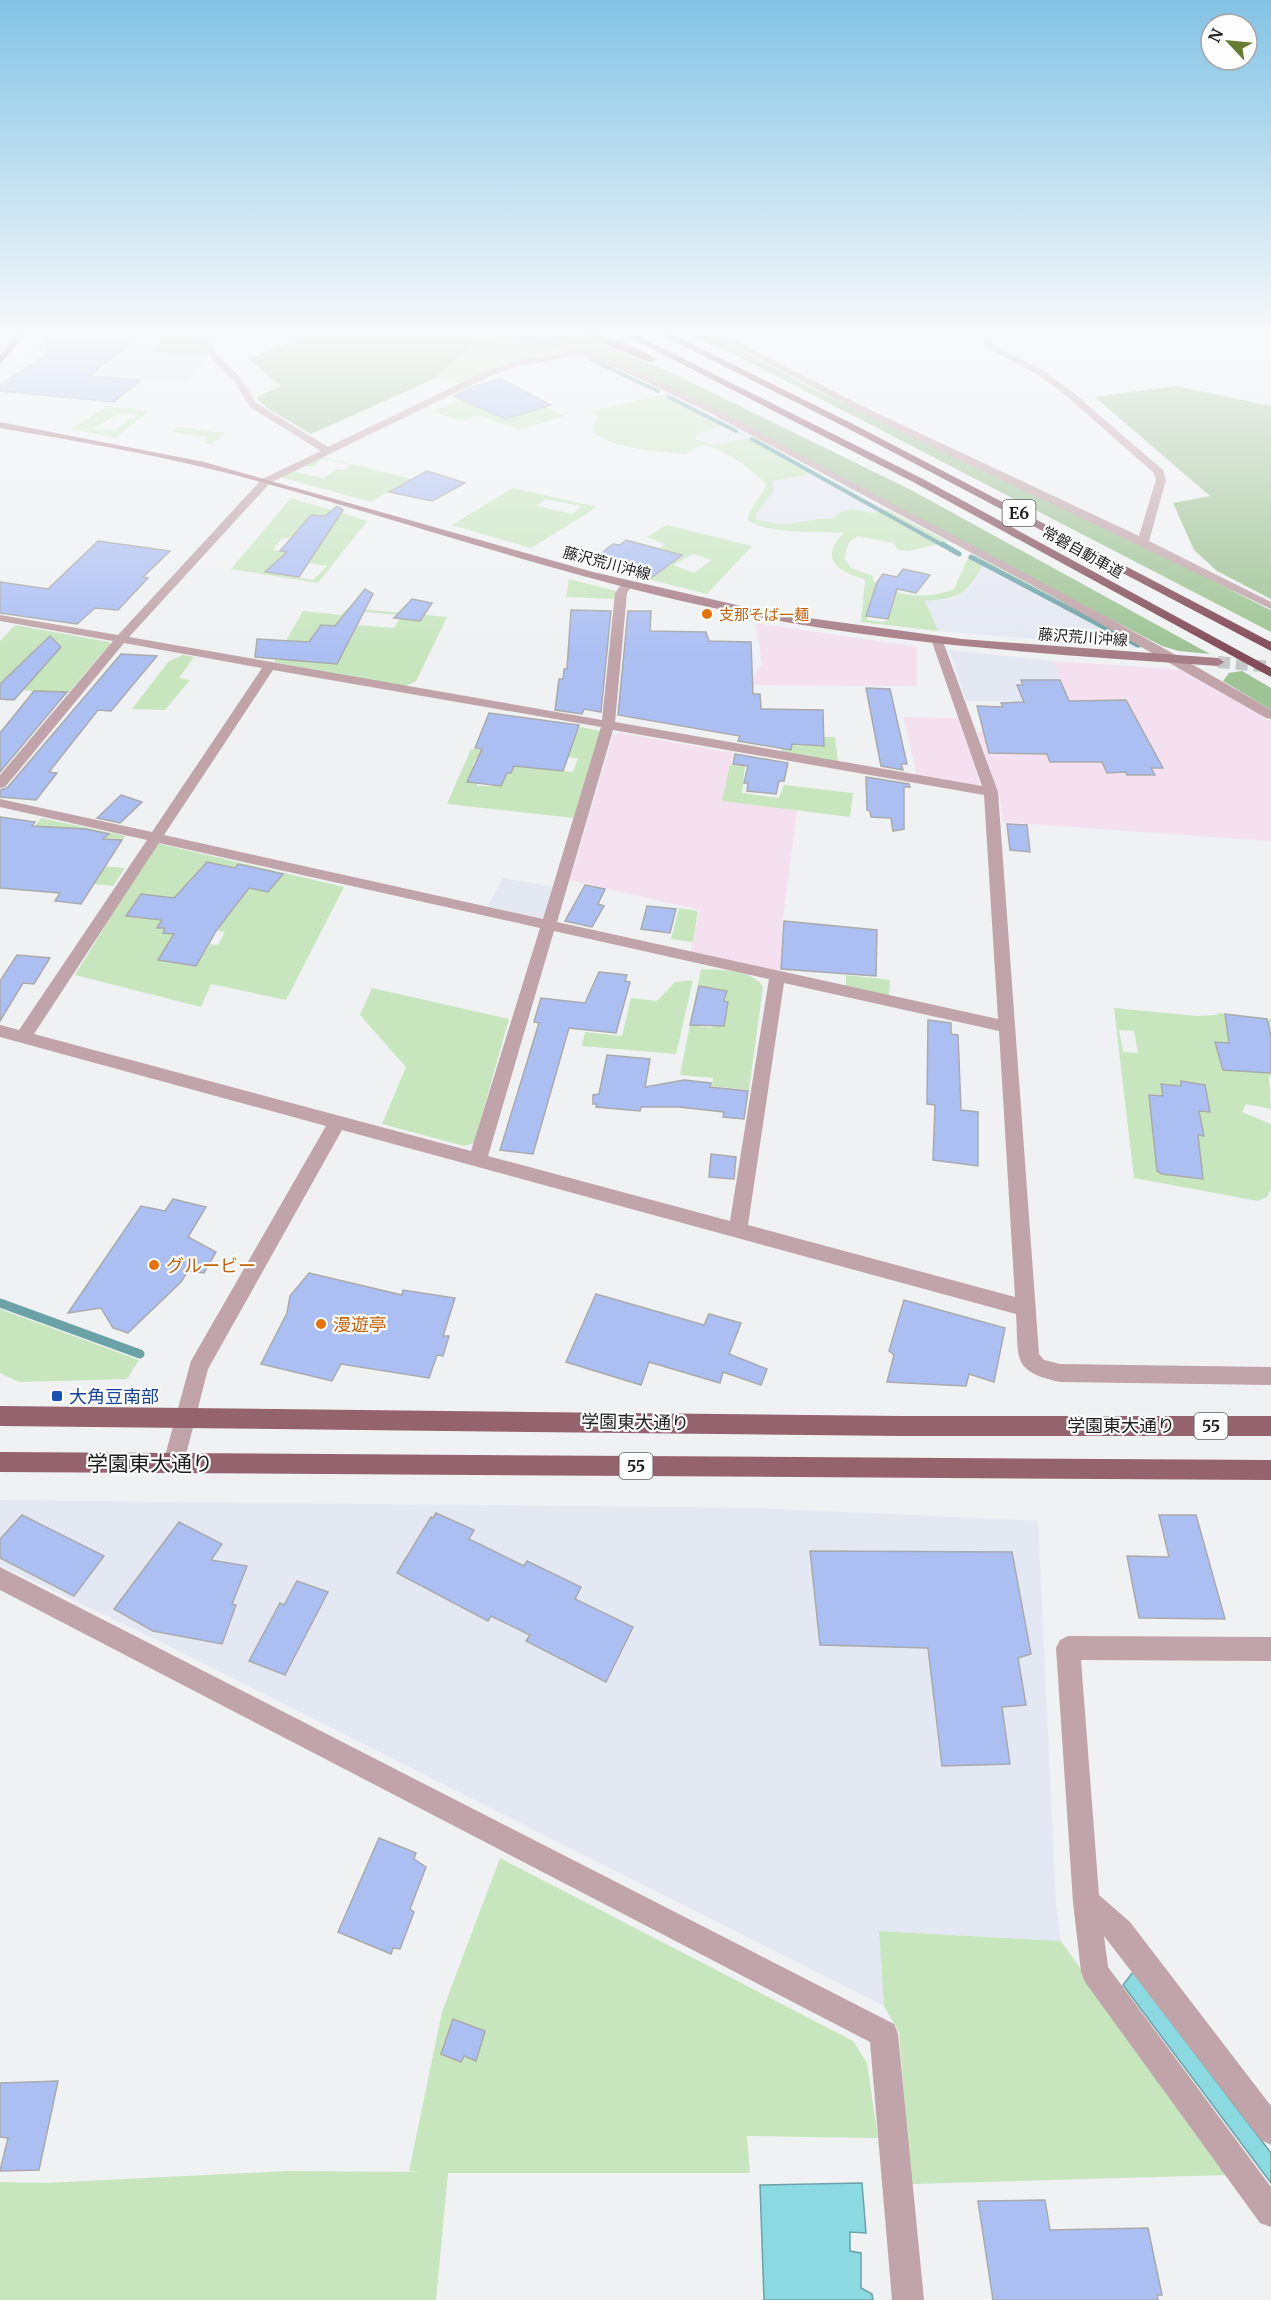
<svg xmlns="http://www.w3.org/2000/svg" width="1271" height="2300" viewBox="0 0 1271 2300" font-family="Merriweather,'Noto Sans JP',serif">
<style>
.built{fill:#e4e8f2}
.industrial{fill:#f4e0ef}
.green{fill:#c7e6be;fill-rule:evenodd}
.forest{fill:#9ec394}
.water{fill:#8cdae1;stroke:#6ba2a7;stroke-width:1.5}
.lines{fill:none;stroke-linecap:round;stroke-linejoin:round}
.stream-far2{stroke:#6ba2a7;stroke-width:4}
.stream-far1{stroke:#6ba2a7;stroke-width:5}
.stream{stroke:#6ba2a7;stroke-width:9}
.building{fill:#acbff3;stroke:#a9aaac;stroke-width:1.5}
.secondary-tunnel{stroke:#c5c7c9;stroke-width:12;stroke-dasharray:12 6;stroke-linecap:butt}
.street{fill:#c0a4a9;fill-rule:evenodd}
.secondary{fill:#a77e87;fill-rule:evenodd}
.primary{fill:#94636e;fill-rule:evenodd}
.highway{fill:#834c59;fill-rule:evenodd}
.food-dot{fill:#e8710a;stroke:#fefeff;stroke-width:2}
.transit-dot{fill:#1a4fb4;stroke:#fefeff;stroke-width:2}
.labels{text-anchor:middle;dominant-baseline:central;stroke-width:4.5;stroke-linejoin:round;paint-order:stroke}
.far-street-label{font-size:15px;fill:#1e1e1f;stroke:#fefeff}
.far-food-label{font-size:15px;fill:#c56008;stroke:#fefeff;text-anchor:start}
.shield{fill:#fefeff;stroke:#616162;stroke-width:1.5}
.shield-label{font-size:16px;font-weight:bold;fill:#1e1e1f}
.food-label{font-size:18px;fill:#c56008;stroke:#fefeff;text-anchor:start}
.transit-label{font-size:18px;fill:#164399;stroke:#fefeff;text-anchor:start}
.street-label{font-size:18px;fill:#1e1e1f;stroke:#fefeff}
.near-street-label{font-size:21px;fill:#1e1e1f;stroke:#fefeff}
</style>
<rect width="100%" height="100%" fill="#eff1f3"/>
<g class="built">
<path d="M45,331H168L153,351L208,356L210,359L187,380L88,375L0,386L25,360Z"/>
<path d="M727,424L753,437L714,445L696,440V434Z"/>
<path d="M818,473L888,510L873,513L853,509L833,519L822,517L794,524L777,525L756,519L755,516L774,490L773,481Z"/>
<path d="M983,565L1140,648L938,631L924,601L954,599L971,586Z"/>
<path d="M949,650L1053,661L1083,730H1032L1020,701H966Z"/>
<path d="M503,878L553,887L545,916L537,919L488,906Z"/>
<path d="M0,1500L754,1508L1038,1521L1056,1905L1061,1941L880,1931L884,2006L159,1641L0,1565Z"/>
</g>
<g class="industrial">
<path d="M755,623L917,647V686L749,685L762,663Z"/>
<path d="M1053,661L1184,670L1271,722V841L1003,822L1000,799L978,732L1083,729Z"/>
<path d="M904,717L959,718L980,783L976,786L917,777Z"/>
<path d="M620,733L733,753L723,801L797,810L783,919L780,971L690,954L700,910L570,880L613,735Z"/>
</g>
<g class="green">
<path d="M842,331H950L941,337Z"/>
<path d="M474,333L548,344L572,352L500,366L460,383L437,378L472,343Z"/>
<path d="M666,394L727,424L696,434V440L714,445L753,437L818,473L773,481L774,490L755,516L756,519C769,523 781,526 794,523C808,521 819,517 833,519L841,512L853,509L873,513L888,510L948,542L909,551L898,550L894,543L858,536L849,542L844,558L851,568L873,576V581C897,597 927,600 954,589L968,558L975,555L1145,646L1140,648L983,565C965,596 960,598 925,601L938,631L861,622L865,579C838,572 818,558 844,533C818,531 768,535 748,520C748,507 761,499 766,485C757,472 714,441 698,446C694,448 689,452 686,454C657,451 618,450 594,433L593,425L599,416L591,411ZM892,605L888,620L883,622L867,620L869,606Z"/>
<path d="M457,400L492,408L534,401L564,416L519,430L477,415L463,421L432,412Z"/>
<path d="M107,406L149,411L116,438L71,429ZM119,413L138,415L133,419L119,418L127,420L115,431L93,429Z"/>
<path d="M177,427L225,433L212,444L204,443L208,437L171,432Z"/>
<path d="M323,457L411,479L371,502L280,477ZM323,458L351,465L344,470L337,469L324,478L294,472L306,466L314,467Z"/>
<path d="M513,488L597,507L531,548L452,525ZM545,499L580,506L581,507L572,514L537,506Z"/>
<path d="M291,498L367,521L318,583L231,569ZM311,515L325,516L288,552L273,550L282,538C297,539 302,525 311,515ZM280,558L327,566L313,580L266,572Z"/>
<path d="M667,525L752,546L707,594L628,574L665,544L647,537ZM693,554L712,560L694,573L673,565Z"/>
<path d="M569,579L616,591L615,599L566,597Z"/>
<path d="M348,608L447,617L416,681L404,687L274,662L303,611L341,615ZM364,612L401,615V616L394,628L356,625Z"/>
<path d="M15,625L109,642L110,644L68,693L0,689V641Z"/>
<path d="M183,655L194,657L179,678L190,680L165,710L132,709L169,661Z"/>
<path d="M580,727L602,731L574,818L447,804L471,749L566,756ZM550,756L578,758L573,772L545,769ZM476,759H481L501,786H477L476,767L472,766Z"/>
<path d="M824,737H835L838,762L782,752L780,745L824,746Z"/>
<path d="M730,765L745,766L742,793L779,798L784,785L853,793L850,817L722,801Z"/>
<path d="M41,818L126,836L123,839L92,837L75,864L125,868L113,886L63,881L5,868Z"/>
<path d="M156,843L344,887L286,1000L211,984L201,1007L75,975ZM239,864L282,874H283L268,892L224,881ZM164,917L221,924L218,931L225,932L218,945L210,944L196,965L159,960L174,934L163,933L165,928H157Z"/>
<path d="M679,908L698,911L693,942L671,939Z"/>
<path d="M701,969C719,970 753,969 763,987L749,1090L712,1086L713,1078L680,1075ZM699,986L726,992V1013L711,1028L691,1025Z"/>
<path d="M846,975L890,980L889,996L846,986Z"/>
<path d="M693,980L676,1054L582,1046L585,1032L622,1036L631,998L657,1001L675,982Z"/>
<path d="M372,988L509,1019L474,1143L464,1146L382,1124L406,1067L360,1015Z"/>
<path d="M1114,1008L1197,1016L1217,1015L1218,1013L1271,1020V1046L1229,1039L1223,1070L1271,1073L1269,1078L1271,1109L1246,1104L1242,1112L1271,1124V1188L1267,1197L1258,1201L1134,1178ZM1119,1030L1134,1031L1138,1053L1123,1052ZM1181,1081L1201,1084L1210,1112L1199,1111L1196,1145L1199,1146L1203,1179L1162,1174L1157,1171L1153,1137L1154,1114L1151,1113L1149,1095L1163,1096L1161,1084L1181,1086Z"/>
<path d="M0,1309L139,1360L127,1379L19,1382L0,1373Z"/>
<path d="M500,1858L853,2041L867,2063L878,2138L747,2136L750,2173H448L436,2300H0V2182L45,2183L287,2171L420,2172L409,2171L442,2012Z"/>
<path d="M879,1931L1061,1941L1227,2175L911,2184L899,2033L884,2006Z"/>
</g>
<g class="forest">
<path d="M168,331C195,331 196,331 208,356L153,351Z"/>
<path d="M318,331H457L474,333L472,343L436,378L311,434L267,408L256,398L281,386L249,359Z"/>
<path d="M515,331H562L582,336L676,375L911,490L1210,654L1179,651L1162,646L628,367L553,338Z"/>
<path d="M684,331H704L825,395L1155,551L1266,608L1271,610V632L765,370Z"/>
<path d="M1176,386L1271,406V599L1217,571L1194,550L1173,503L1210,496L1095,397Z"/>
<path d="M1242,671L1271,688V710L1223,681L1229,673Z"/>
</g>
<g class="water">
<path d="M1133,1972L1271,2153V2183L1123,1985Z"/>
<path d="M862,2183L866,2233L850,2232V2251L861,2253V2288L872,2294L873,2300H764L760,2185Z"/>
</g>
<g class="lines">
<g class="stream-far2">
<path d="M467,331L534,340"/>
<path d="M590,359L658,391"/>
<path d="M669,397L736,431"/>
<path d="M752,439L944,546"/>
</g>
<g class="stream-far1">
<path d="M942,544L959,554"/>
<path d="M971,557L1138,645"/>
</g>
<path class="stream" d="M0,1303L140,1354"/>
</g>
<g class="building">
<path d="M47,331H129L125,334L141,335L89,376L141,380L114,402L0,391V385L53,351H46Z"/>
<path d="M501,379L551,405L505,419L454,396L472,387Z"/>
<path d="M427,471L465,483L432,501L389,492Z"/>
<path d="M337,506L343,510L299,577L265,572L287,552L280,551L311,515L325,516Z"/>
<path d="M626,540L659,549L682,555L651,578L593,560L613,544L620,545Z"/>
<path d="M98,541L170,551L143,577L148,578L118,610L95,608L77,624L0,613V582L48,589Z"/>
<path d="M903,569L930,575L916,593L897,589L888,619L866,616L877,582L883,574L897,577Z"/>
<path d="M365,589L373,594L337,664L255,657L257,639L309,642L321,625L335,626Z"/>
<path d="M412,599L432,603L420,621L394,618Z"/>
<path d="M571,610L611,611L601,712L584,709L582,714L555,710L559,679H563L564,669H567Z"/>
<path d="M628,611H651L650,631L706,632L709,641L751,642L753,694H760L761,709L823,710L824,746L792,744L791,750L738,741L740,736L618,715Z"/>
<path d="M50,636L61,647L14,700L0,699V684Z"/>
<path d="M121,654L157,656L111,711L98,710L49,772L57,773L36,800L0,797V790L7,788Z"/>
<path d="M1021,680H1060L1069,701L1126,700L1163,768H1151L1155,775H1127L1126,772L1107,773L1102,762H1050L1047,754L989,753L977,706L1003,707L1001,703L1024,702L1017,685H1023Z"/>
<path d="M866,688L890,689L907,764H901L903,770L881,766Z"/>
<path d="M34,691L67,692L0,772V733Z"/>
<path d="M489,713L579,725L563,771L514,766L511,773H507L501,786L467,782L482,749L475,748Z"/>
<path d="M735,754L788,763L784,781H779L776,794L747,791L748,783H744L748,766L733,764Z"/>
<path d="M866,777L909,784L910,787H904V829L893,831L891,818L871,817L870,811L867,810Z"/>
<path d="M121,795L142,802L120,823L97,818Z"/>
<path d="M0,817L35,822L32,826L86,829L109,834L103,839L122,840L81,904L55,901L60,893L0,888Z"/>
<path d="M1007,824L1027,825L1030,852L1010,850Z"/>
<path d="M207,862L235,868L238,864L283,874L268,892L249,888L216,931L196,966L158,960L174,934L163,933L165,928H157L162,920L126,916L141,894L174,898Z"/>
<path d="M585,885L605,889L598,904L604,906L592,927L565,921Z"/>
<path d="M647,906L676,909L670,933L641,929Z"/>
<path d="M784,921L877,930L876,976L781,969Z"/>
<path d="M17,955L50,958L34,984L23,983L0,1021V981Z"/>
<path d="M599,972L627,975L625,981L630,982L616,1033L569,1028L533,1154L500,1150L539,1023L534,1022L541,998L585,1003Z"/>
<path d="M699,986L727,991L724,1001L728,1002L724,1026L690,1025Z"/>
<path d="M1225,1014L1267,1019L1271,1037V1073L1223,1070L1215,1042L1229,1043Z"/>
<path d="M928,1020L951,1023V1034L958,1035L961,1110L978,1112V1166L933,1160L935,1105L927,1104Z"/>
<path d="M607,1055L650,1059L645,1087L684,1080L711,1083L710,1087L748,1091L744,1119L723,1117L724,1112L679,1107H641L640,1111L596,1107L597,1104H593V1095L599,1094Z"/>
<path d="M1181,1081L1205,1085L1210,1112L1199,1111L1204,1136L1198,1135L1203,1179L1162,1174L1157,1171L1149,1095L1163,1096L1161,1084L1181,1086Z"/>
<path d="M711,1154L736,1157L734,1179L709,1177Z"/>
<path d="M173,1199L206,1207L188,1237L216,1252L204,1273L188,1271L181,1282L128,1333L113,1328L101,1308L68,1313L141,1206L165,1211Z"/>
<path d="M309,1273L402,1295L403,1290L455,1298L443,1336H449L443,1356L437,1355L429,1378L341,1364L332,1381L261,1364L287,1313L290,1296Z"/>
<path d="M596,1294L704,1325L709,1314L741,1323L729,1354L767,1369L761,1385L723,1372L720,1383L649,1362L641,1385L566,1362Z"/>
<path d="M904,1300L1005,1328L994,1382L969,1374L966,1386L887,1382L894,1355L889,1351Z"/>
<path d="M436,1513L474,1530L469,1539L524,1566L527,1561L581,1587L575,1599L633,1627L606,1682L526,1641L530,1635L491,1616L488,1621L397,1573L431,1517L433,1518Z"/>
<path d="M22,1515L104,1556L74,1596L0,1558V1539Z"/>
<path d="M1159,1515H1196L1225,1619L1139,1618L1127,1556L1169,1557Z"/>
<path d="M179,1522L222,1544L211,1560L247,1566L232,1604L236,1605L222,1644L153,1631L114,1609Z"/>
<path d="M810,1551L1012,1552L1031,1654L1018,1658L1026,1705L1002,1707L1010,1764L942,1766L928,1648L820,1645Z"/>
<path d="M297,1581L328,1592L285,1675L249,1661L280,1603L284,1605Z"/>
<path d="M379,1838L416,1853L414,1859L426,1867L410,1909L414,1912L400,1949L393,1948L391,1954L338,1932Z"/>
<path d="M453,2019L485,2031L476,2061L464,2056L461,2062L441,2054Z"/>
<path d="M58,2081L39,2170L0,2171L8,2138L0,2137V2083Z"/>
<path d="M1045,2200L1050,2230L1148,2228L1162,2295H1157L1158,2300H993L978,2201Z"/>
</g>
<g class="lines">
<path class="secondary-tunnel" d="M1218,662L1271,667"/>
<g class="street">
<path d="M193,331H201L219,356L241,378L256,403L328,447L486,371L517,361L572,352L498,331C524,331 548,339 573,346C666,376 751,429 837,474C983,551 1129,626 1271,710V719L1266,718L1050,595L710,413L628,373L582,355L519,366L492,375L270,483L129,637L602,720L615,593L623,582L627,581L633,584L627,593L615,722L982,786L931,639L941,636L998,792L1039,1354L1044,1360L1060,1364L1271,1367V1385L1060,1382C1011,1371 1019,1359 1016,1314L342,1130L208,1369L182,1470L174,1473L166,1470L163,1463L191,1361L326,1126L0,1037V1025L19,1030L147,840L0,807V799L152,832L262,668L124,643L5,787L0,788V775L113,641L0,621V615L118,635L262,479L321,451L250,407L234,381L213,360ZM273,670L601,727L543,919L164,835ZM613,730L984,795L998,1019L557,922ZM159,843L540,928L471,1151L34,1034ZM554,931L769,979L730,1221L488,1156ZM784,983L999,1031L1015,1297L748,1225Z"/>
<path d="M706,331H717L862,406L1139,536L1156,480L1154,473L1063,393L1036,374L986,347L983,331H991L993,344L1042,370L1069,389L1163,470L1166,480L1149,541L1271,602V609L856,410Z"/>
<path d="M0,1567L894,2024L898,2034L924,2300H892L870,2042L0,1590Z"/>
<path d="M1068,1636L1271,1637V1661L1081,1660L1099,1895L1130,1922L1271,2106V2145L1261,2140L1104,1936L1108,1967L1271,2187V2227L1260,2223L1085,1982L1081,1972L1073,1902L1056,1648L1060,1640Z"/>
</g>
<path class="secondary" d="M0,422L204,462L593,572L772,613L962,639L1218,658L1224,662L1218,666C1048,654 876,644 709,607C546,572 388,515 227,473C152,454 76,441 0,428Z"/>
<g class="primary">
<path d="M0,1406L901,1416H1271V1436H901L0,1426Z"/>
<path d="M0,1452L1271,1460V1480L0,1472Z"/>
</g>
<g class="highway">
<path d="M20,331H29L0,364V356Z"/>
<path d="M569,331C593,331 638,345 657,360L650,362Z"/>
<path d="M617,331H628L923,479L1271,668V677L915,483Z"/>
<path d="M654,331H665L853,424L1271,642V651L847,428Z"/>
</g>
</g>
<linearGradient id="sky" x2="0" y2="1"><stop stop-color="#83c3e5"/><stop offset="0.51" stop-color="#f8f9fa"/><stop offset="1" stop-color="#f8f9fa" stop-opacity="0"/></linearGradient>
<rect width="1271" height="653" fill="url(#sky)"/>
<g class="food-dot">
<circle cx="707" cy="614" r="6"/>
<circle cx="154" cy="1265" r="6"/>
<circle cx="321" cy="1324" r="6"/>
</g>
<rect class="transit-dot" x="51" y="1390" width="12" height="12" rx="3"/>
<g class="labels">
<g class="far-street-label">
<text transform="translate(1083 552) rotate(29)">常磐自動車道</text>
<text transform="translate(607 563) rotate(15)">藤沢荒川沖線</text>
<text transform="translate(1083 637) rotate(4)">藤沢荒川沖線</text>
</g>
<g class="far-food-label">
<text x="719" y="614">支那そば一麺</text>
</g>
<g class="shield">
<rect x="1002.5" y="500" width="33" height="26" rx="4.5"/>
<rect x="1194.5" y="1413" width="33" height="26" rx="4.5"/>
<rect x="619.5" y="1453" width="33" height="26" rx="4.5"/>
</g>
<g class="shield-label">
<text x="1019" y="513">E6</text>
<text x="1211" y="1426">55</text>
<text x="636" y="1466">55</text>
</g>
<g class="food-label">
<text x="166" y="1265">グルービー</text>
<text x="333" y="1324">漫遊亭</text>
</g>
<g class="transit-label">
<text x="69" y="1396">大角豆南部</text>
</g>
<g class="street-label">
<text transform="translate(635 1422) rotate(1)">学園東大通り</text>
<text x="1121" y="1425">学園東大通り</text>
</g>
<g class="near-street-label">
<text x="150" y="1463">学園東大通り</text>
</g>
</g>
<g transform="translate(1229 42) rotate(296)"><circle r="28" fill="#fefeff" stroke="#a4a4a5" stroke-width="1.5"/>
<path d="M0-4.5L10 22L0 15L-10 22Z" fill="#647d30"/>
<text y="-9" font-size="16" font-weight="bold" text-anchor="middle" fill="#1e1e1f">N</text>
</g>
</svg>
